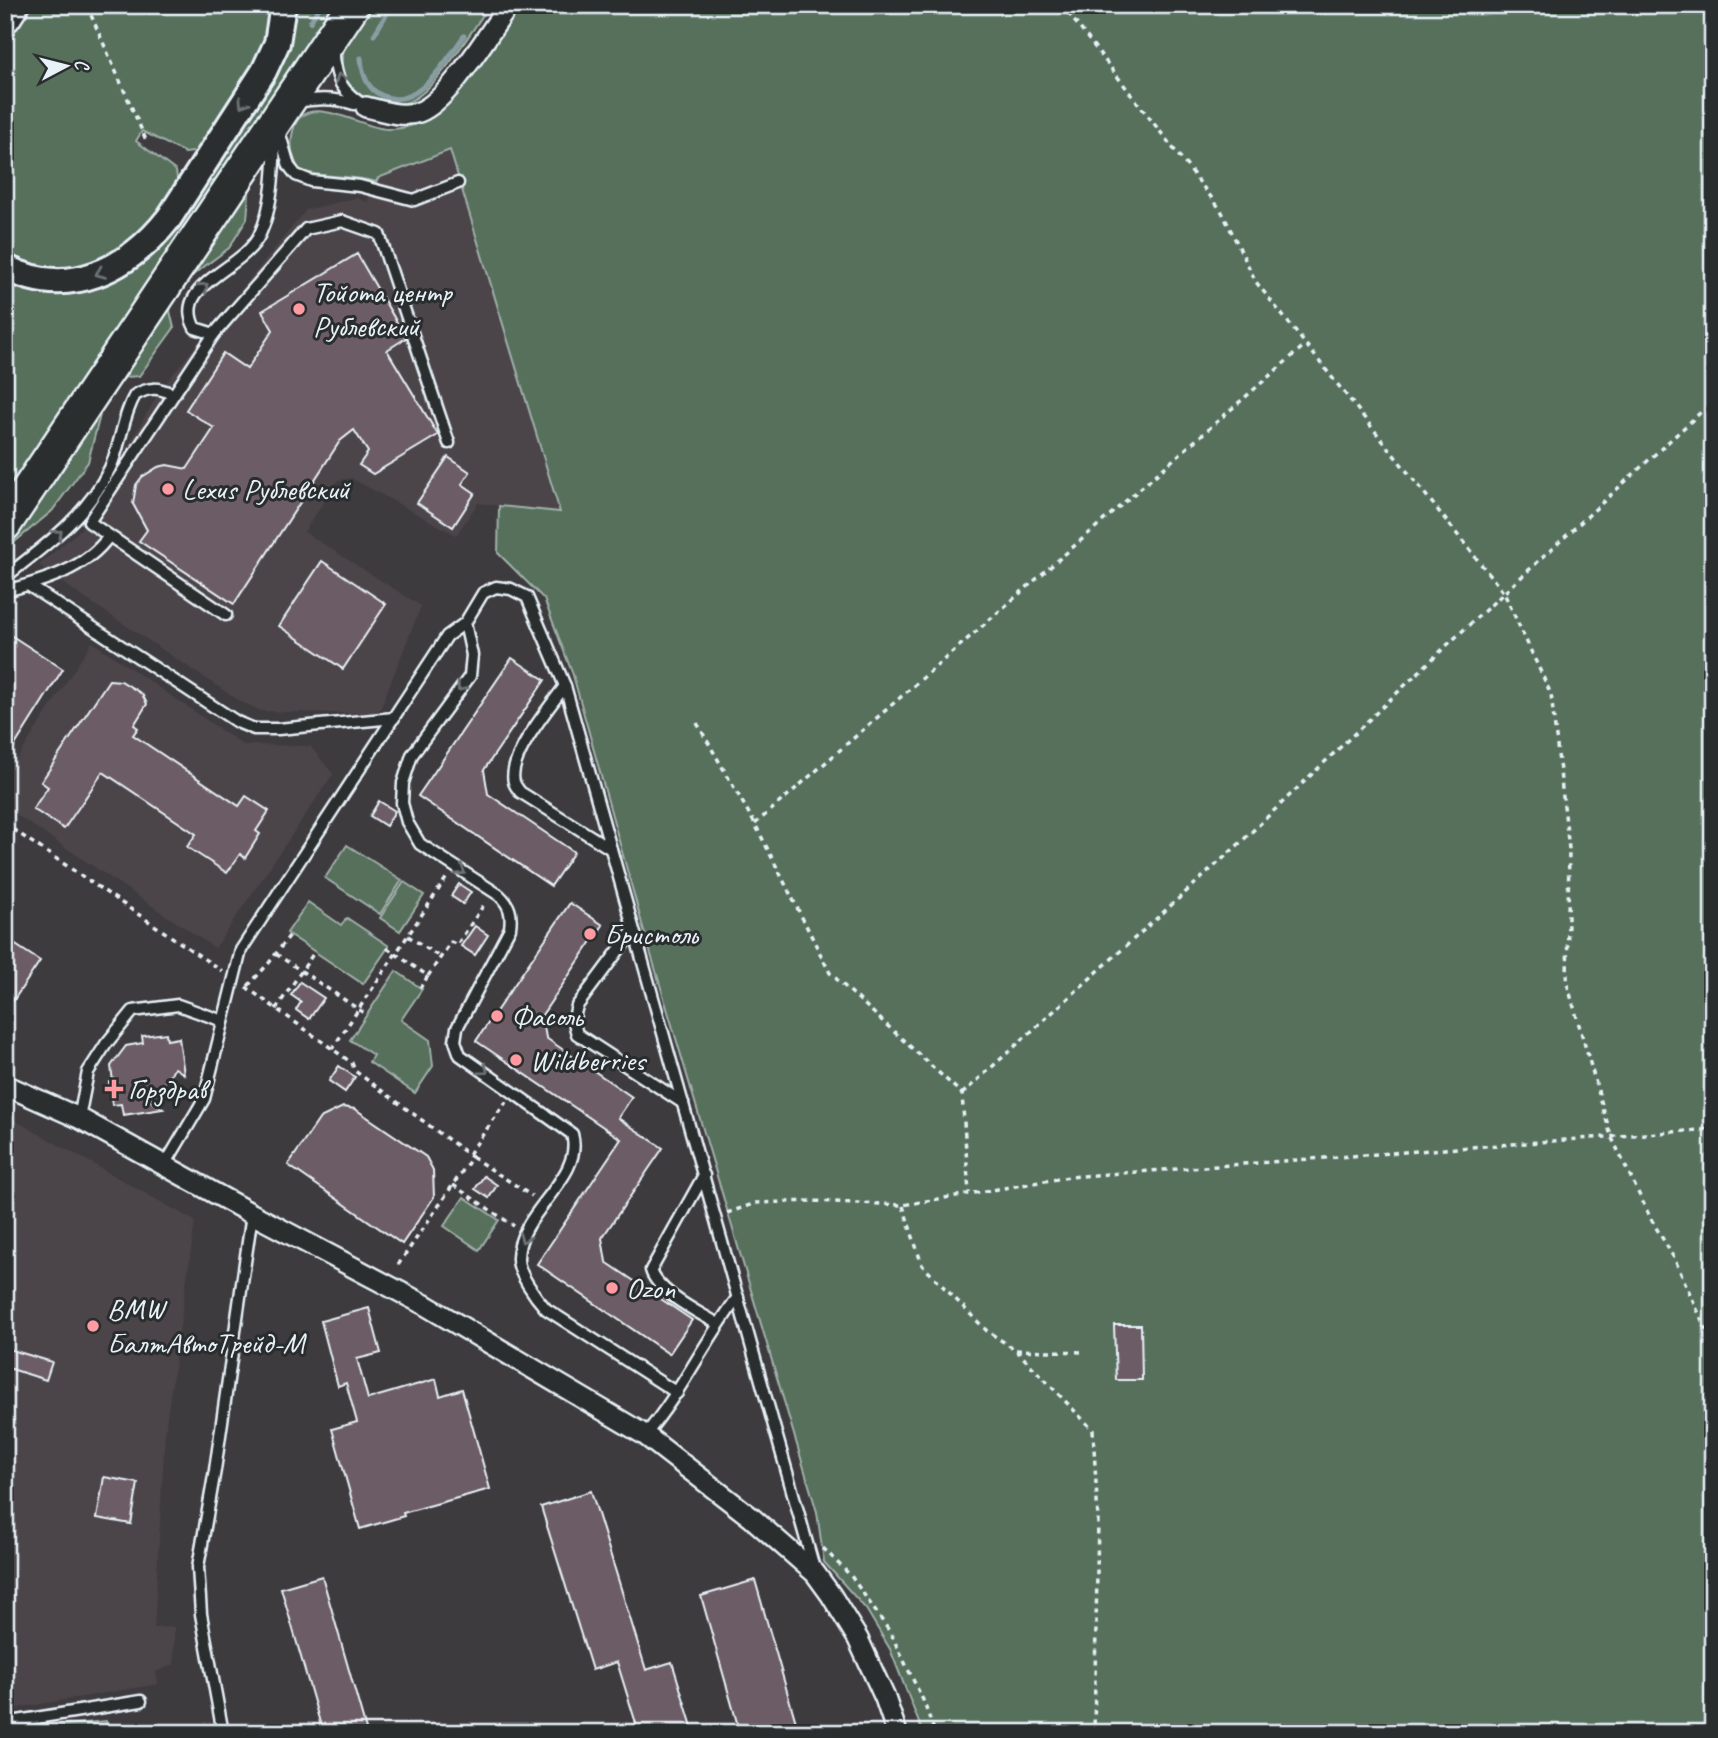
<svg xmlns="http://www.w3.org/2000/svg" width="1718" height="1738" viewBox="0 0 1718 1738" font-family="Caveat,sans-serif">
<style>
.built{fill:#4c454a}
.green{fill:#576f5c;stroke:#a0b0aa;stroke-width:2}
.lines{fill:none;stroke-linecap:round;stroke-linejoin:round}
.stream{stroke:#899ea3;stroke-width:5}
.building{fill:#6c5c65;stroke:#e8f1f8;stroke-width:2}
.service-casing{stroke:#e8f1f8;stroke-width:15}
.minor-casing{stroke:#e8f1f8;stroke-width:24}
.tertiary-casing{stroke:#e8f1f8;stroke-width:30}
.primary-casing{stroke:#e8f1f8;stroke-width:37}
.path{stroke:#e8f1f8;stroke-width:3.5;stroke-dasharray:5 5;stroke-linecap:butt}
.service{stroke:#2a2d2e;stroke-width:10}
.minor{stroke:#2a2d2e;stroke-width:19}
.tertiary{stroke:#2a2d2e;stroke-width:24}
.primary{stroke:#2a2d2e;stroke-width:32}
.oneway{stroke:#6c7275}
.poi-dot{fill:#ff9aa2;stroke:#2a2d2e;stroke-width:2.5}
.labels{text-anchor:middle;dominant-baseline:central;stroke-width:6;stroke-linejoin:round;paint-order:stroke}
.poi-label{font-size:30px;fill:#e8f1f8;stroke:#2a2d2e;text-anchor:start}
</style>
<rect width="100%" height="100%" fill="#3e3b3e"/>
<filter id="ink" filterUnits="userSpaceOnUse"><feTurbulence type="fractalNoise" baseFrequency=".0143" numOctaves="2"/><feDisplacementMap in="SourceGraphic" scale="14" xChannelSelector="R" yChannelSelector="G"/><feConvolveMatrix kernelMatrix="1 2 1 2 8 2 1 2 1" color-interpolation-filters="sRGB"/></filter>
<g filter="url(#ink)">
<g class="built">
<path d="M449,149L560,513L478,503L456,535L351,478L338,480L304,532L421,606L378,714L261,711L240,701L80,595L39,565L81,529L161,389L306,210L356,198L367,202L378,178Z"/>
<path d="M92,642L243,745L310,746L333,774L215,948L5,807V778Z"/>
<path d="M5,1115L195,1221L165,1431L154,1628L174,1627V1664L156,1672L158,1684L5,1710Z"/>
</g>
<g class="green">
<path d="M31,5H273L267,38L255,66L202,151L185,153L142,131L136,141L176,171L178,185L159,214L127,247L86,267L42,270L5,257V40Z"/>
<path d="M294,5H335L237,159L5,494V281C45,303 105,292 141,265C154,255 164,242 175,229Z"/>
<path d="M373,5H490C471,31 439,86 412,100C382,117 330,87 344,50C350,35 364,19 373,5Z"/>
<path d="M517,5H1713V1733H923L890,1649L866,1609L824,1562L817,1512L644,931L573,675L544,599L498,553L499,506L560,512L450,150L378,178L376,182C351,174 325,179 300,171C292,158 289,146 293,131C303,88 363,129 387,129C405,129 417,125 432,116C440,111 445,103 450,96C474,67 495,36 517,5Z"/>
<path d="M250,182L247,219L229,248L189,278L174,296L170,311L174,328L139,376L126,377L113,387L102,407L88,462L52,511L11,545L8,543L107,386Z"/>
<path d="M347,845L402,880L380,914L325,878Z"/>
<path d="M404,882L424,895L400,931L380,918Z"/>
<path d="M308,902L341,925L347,918L389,946L363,984L287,933Z"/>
<path d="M396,971L422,989L401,1020L430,1040L433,1066L415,1093L369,1062L373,1055L350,1040Z"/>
<path d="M464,1197L499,1220L479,1250L444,1226Z"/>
<path d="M106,1721L110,1733H5L14,1730Z"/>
</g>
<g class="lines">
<g class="stream">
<path d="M310,22L321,5"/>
<path d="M374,35L392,5"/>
<path d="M361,58C362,73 366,88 381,95C416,114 447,59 464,36"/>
</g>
</g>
<g class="building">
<path d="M357,254L406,338L387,350L438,435L373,474L359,465L368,452L354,430L340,441L234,604L139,541L147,530L133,504L136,485L142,477L158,467L167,465L187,469L214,428L186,410L223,353L247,369L273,330L262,311Z"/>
<path d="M448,457L470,472L462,484L475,493L453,527L417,503Z"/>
<path d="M322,561L386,604L343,669L279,626Z"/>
<path d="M12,636L63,669L5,761V647Z"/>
<path d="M512,658L545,680L484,770L488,794L574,852L551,886L418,796Z"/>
<path d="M109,680L121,681L142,694L147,704L134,725L138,728L133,735L239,806L246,796L269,811L256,831L260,834L245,858L240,854L227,873L187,847L196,834L103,772L64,829L33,809L48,787L41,782Z"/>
<path d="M379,801L395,811L386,826L370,816Z"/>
<path d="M459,884L471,892L463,904L451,896Z"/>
<path d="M570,903L603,925L542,1015L546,1038L632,1097L618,1118L663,1148L602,1238L606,1262L692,1320L669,1354L537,1264L621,1139L476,1041Z"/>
<path d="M475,926L488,935L475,955L461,946Z"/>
<path d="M5,938L40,961L5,1013Z"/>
<path d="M300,982L324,998L309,1019L296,1010L301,1002L291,995Z"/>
<path d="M166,1033L167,1040L179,1038L184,1074L175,1068L151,1101L163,1109L123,1115L121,1104L112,1105L109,1082H113L111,1066L126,1046L143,1043L142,1036Z"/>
<path d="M339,1066L355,1077L345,1092L329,1081Z"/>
<path d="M343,1107L355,1109L426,1157L433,1170L434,1197L402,1244L288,1165L320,1118Z"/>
<path d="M484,1176L497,1185L489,1198L475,1189Z"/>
<path d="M369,1308L381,1353L357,1359L368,1399L436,1379L440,1396L462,1389L490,1489L403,1513L404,1516L360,1529L332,1429L357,1422L346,1383L338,1386L321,1321Z"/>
<path d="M1114,1325H1141L1142,1380H1116Z"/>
<path d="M5,1348L52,1362L46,1380L5,1367Z"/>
<path d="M104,1477L138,1483L131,1524L97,1518Z"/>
<path d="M591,1491L646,1670L672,1662L694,1733H639L617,1662L592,1670L541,1507Z"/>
<path d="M322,1576L367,1733H323L281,1588Z"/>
<path d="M755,1580L799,1733H740L701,1596Z"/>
</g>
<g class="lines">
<g class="service-casing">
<g id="service">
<path d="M333,51C337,82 340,90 366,107"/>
<path d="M297,102C317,98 335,98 354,104"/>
<path d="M279,131L289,166L296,175L311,181L360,186L414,200L458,183"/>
<path d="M214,334L195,328C171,284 244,270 260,234C273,206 274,168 275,137"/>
<path d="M5,577C45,546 88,515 110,468C121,445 122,417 135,395C149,387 158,387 172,394"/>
<path d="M28,585L237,722L254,729H278L394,718"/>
<path d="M5,591C44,581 86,569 109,536"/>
<path d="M226,615L89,522L214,334L306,229L342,221L379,234L449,443"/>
<path d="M465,623L472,655L470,676L412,755L403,783L402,803L407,822L420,844L499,895C510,905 512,914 510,928L457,1028L455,1041L460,1055L572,1134C585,1178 518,1212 518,1258C517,1272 536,1298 546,1309L677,1393"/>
<path d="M565,686C550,706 507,758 514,782C515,786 518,789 520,792L611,849"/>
<path d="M633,931L577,1006C574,1016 573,1023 577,1034L683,1103"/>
<path d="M79,1118L88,1072L106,1044L133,1011L178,1005L223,1021"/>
<path d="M165,1165L204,1099L241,950L447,636L465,623L483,593L496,587L511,589L527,597L565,686L814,1568"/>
<path d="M704,1175L651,1270C657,1292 698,1312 718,1324"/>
<path d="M645,1435C681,1393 704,1342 738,1297"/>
<path d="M5,1723L141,1701"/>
<path d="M223,1733L201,1614L198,1567L215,1470L252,1214"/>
</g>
</g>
<g class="minor-casing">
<g id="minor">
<path d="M366,107C383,111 402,118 419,112C449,101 489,32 509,5"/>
<path d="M5,1085L79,1118L252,1214L425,1305L645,1435L752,1518L815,1573L831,1595L858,1639L885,1698L897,1733"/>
</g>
</g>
<g class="tertiary-casing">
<path id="tertiary" d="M5,267C68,301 129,269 169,218L264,71L277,43L283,5"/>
</g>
<g class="primary-casing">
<g id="primary">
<path d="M5,16L12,5"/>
<path d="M5,524L353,5"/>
</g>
</g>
<g class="path">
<path d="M1062,5L1221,210L1256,282L1504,593L1551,694L1569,849L1567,983L1611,1136L1651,1219L1674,1258L1713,1345"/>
<path d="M87,6L146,140"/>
<path d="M697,723L755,824L830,973L962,1094L969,1193"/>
<path d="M5,824L222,971"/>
<path d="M755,824L1305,345"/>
<path d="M408,936L441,958"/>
<path d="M387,948L428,976L420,988"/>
<path d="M276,954L367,1015"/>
<path d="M428,976L451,942L457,945L485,903"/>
<path d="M248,986L269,963L290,935"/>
<path d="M246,987L352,1063L355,1071L472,1157L396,1268"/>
<path d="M276,1009L315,951"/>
<path d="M332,1049L447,877"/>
<path d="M962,1094L1239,844L1445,647L1713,401"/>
<path d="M469,1154L506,1102"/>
<path d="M472,1157L532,1196"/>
<path d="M453,1185L514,1226"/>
<path d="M903,1206L922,1265L987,1331L1016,1350L1093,1430L1098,1519L1094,1733"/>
<path d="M727,1213L756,1203L812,1201L903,1205L1069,1177L1713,1129"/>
<path d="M1016,1350L1084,1352"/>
<path d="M823,1548L851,1576L890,1632L923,1700L935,1733"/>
</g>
<use href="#service" class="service"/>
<use href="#minor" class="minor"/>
<use href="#tertiary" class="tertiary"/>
<use href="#primary" class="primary"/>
</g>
<defs><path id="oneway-chevron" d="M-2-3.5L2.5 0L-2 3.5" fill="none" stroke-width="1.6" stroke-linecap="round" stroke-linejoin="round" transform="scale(1.75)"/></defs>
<g class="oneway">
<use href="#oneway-chevron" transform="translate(340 78) rotate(-112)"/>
<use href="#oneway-chevron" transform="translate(243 103) rotate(123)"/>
<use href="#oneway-chevron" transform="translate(100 273) rotate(159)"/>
<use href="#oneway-chevron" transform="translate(204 287) rotate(-42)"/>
<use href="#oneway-chevron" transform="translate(58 534) rotate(-41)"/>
<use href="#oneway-chevron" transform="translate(461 687) rotate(127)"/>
<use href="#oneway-chevron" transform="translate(461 871) rotate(33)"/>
<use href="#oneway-chevron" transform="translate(484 1070) rotate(36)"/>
<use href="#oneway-chevron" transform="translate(524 1238) rotate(111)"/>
</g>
</g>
<g class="poi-dot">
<circle cx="299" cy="309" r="7"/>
<circle cx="168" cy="489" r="7"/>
<circle cx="590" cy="934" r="7"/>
<circle cx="497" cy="1016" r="7"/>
<circle cx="516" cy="1060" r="7"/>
<path d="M110.5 1078.5h7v7h7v7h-7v7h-7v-7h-7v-7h7z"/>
<circle cx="612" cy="1288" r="7"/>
<circle cx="93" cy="1326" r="7"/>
</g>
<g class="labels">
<g class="poi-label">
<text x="313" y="292">Тойота центр<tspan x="313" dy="34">Рублевский</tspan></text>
<text x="182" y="489">Lexus Рублевский</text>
<text x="604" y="934">Бристоль</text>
<text x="511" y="1016">Фасоль</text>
<text x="530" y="1060">Wildberries</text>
<text x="128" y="1089">Горздрав</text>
<text x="626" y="1288">Ozon</text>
<text x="107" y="1309">BMW<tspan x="107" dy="34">БалтАвтоТрейд-М</tspan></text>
</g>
</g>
<rect width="1718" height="1738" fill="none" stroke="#2a2d2e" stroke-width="28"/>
<rect x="14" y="14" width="1690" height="1710" fill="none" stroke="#e8f1f8" stroke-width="2.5" filter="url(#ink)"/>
<g transform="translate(66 66) rotate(83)" stroke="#2a2d2e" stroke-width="5" paint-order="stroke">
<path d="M0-5L12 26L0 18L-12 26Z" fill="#e8f1f8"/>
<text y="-10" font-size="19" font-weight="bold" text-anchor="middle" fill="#e8f1f8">С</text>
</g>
</svg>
